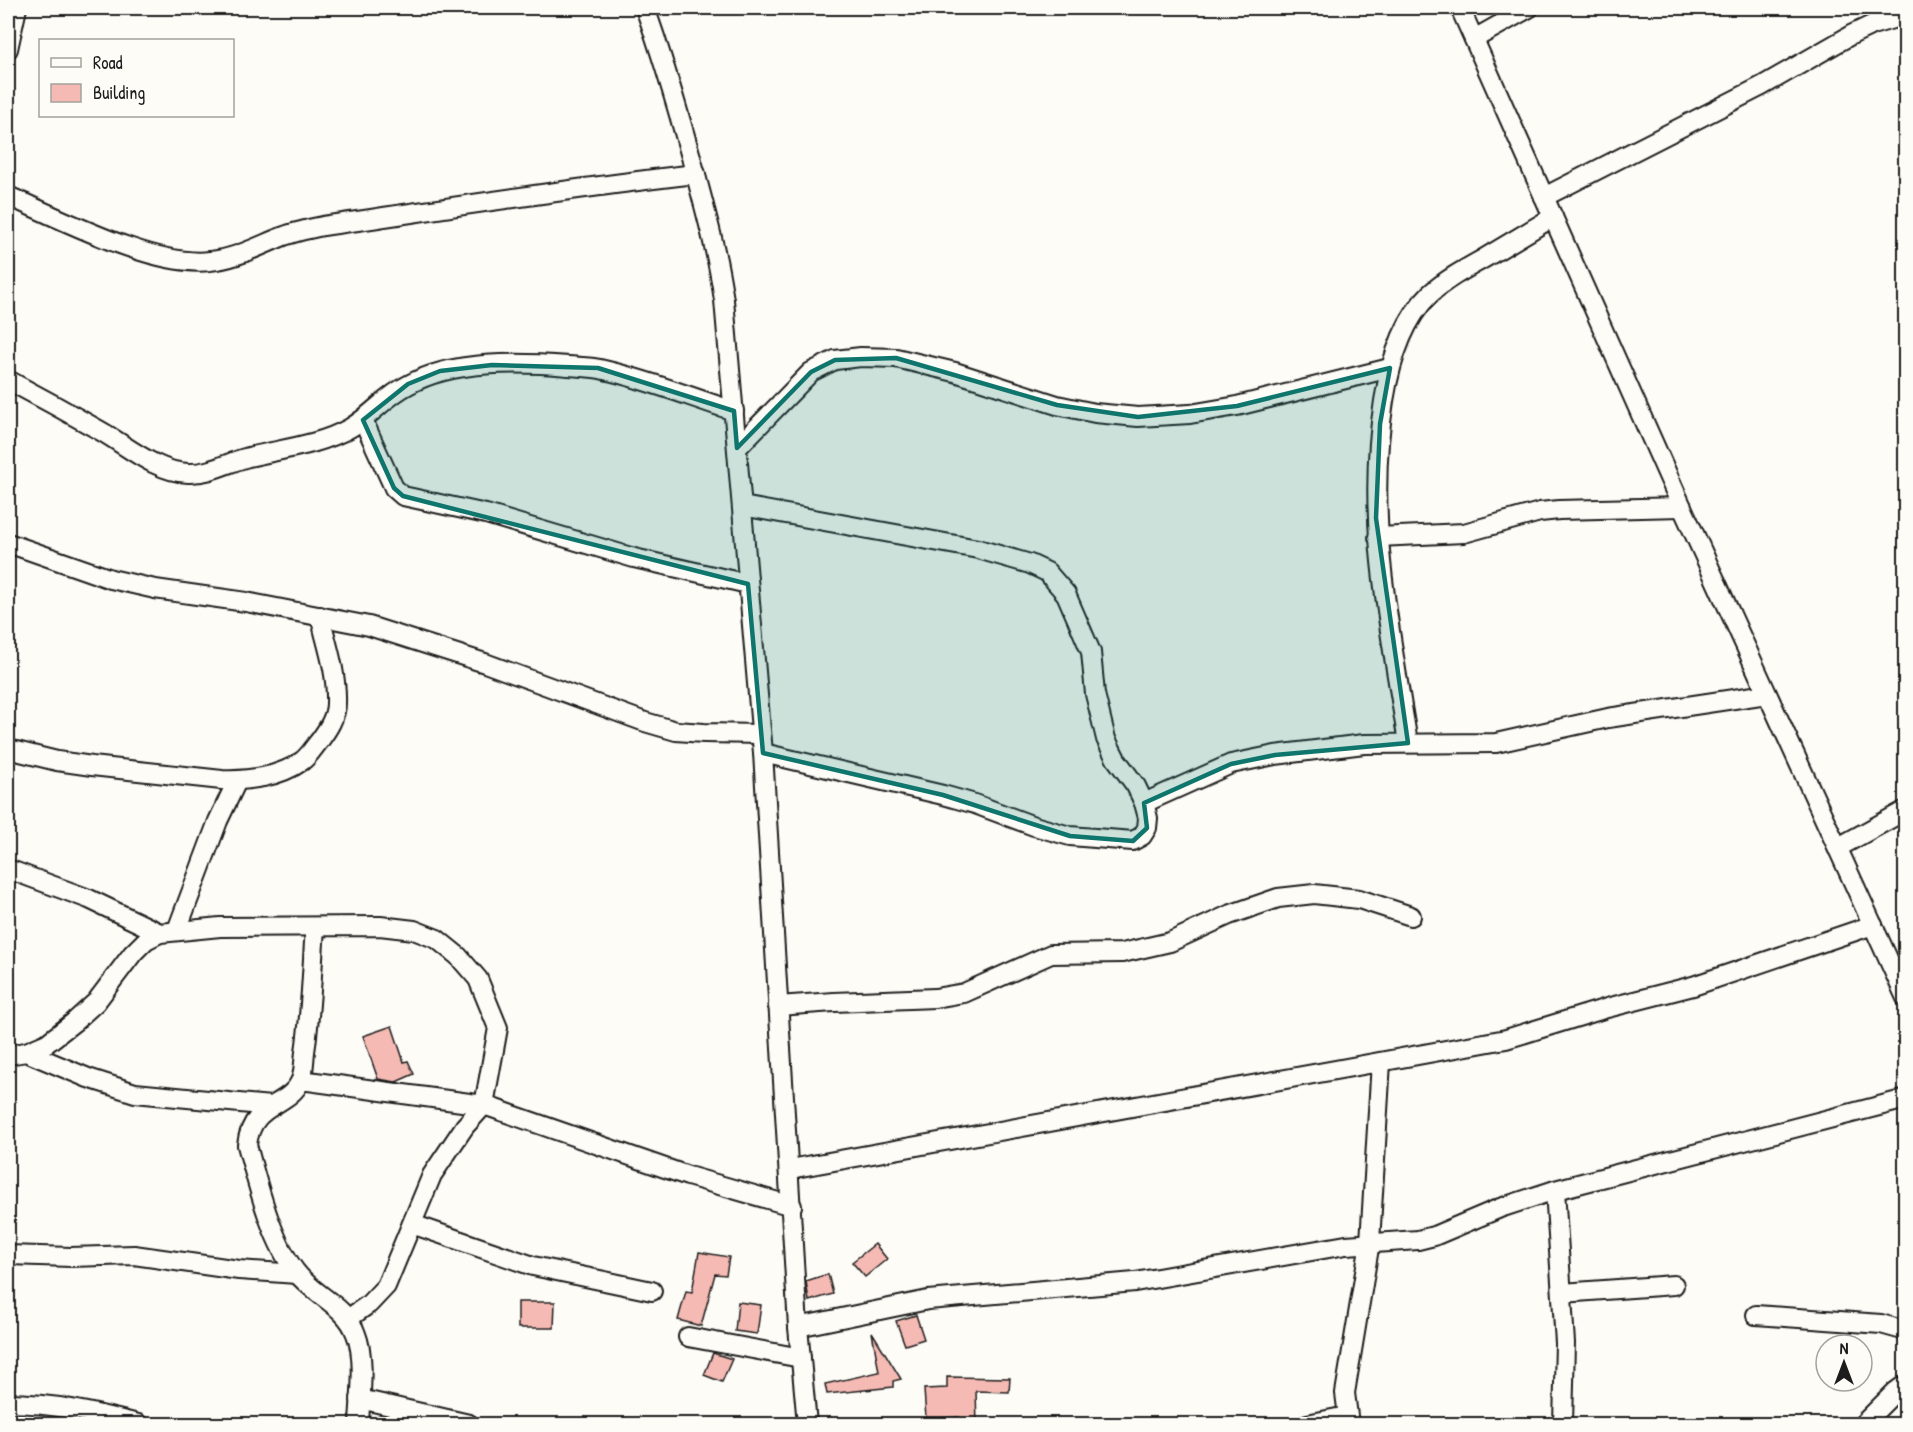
<svg xmlns="http://www.w3.org/2000/svg" width="1913" height="1432" viewBox="0 0 1913 1432" font-family="'Patrick Hand',sans-serif">
<style>
.building{fill:#f5bab3;stroke:#1c1c1c;stroke-width:1.5}
.lines{fill:none;stroke-linecap:round;stroke-linejoin:round}
.street-casing{stroke:#1c1c1c;stroke-width:22}
.street{stroke:#fdfcf7;stroke-width:18}
.marked{fill:#0f766e;fill-opacity:0.2;stroke:#0f766e;stroke-width:4.5;stroke-linejoin:round}
</style>
<rect width="100%" height="100%" fill="#fdfcf7"/>
<filter id="ink" filterUnits="userSpaceOnUse"><feTurbulence type="fractalNoise" baseFrequency=".0167" numOctaves="2"/><feDisplacementMap in="SourceGraphic" scale="12" xChannelSelector="R" yChannelSelector="G"/><feConvolveMatrix kernelMatrix="1 2 1 2 8 2 1 2 1" color-interpolation-filters="sRGB"/></filter>
<g filter="url(#ink)">
<g class="building">
<path d="M392,1026L404,1062L408,1061L414,1074L396,1082L378,1079L363,1036Z"/>
<path d="M875,1244L887,1259L865,1277L852,1262Z"/>
<path d="M699,1252L729,1257L726,1275L715,1274L701,1326L678,1320L686,1291L692,1292Z"/>
<path d="M828,1274L833,1294L809,1301L806,1281Z"/>
<path d="M518,1302H555L554,1328H518Z"/>
<path d="M738,1302L761,1305L757,1334L735,1331Z"/>
<path d="M916,1315L924,1339L905,1345L896,1321Z"/>
<path d="M872,1332L901,1379L893,1381V1387L827,1394L825,1384L879,1372Z"/>
<path d="M713,1353L732,1359L722,1382L704,1375Z"/>
<path d="M947,1377L1010,1378L1009,1392L976,1391L977,1425H959V1417L926,1419L924,1389L947,1388Z"/>
</g>
<g class="lines">
<g class="street-casing">
<g id="street">
<path d="M645,8C663,57 677,107 691,157C704,205 717,251 724,300L763,753L798,1327L807,1424"/>
<path d="M1460,8L1682,507L1906,998"/>
<path d="M1474,39L1529,8"/>
<path d="M8,49L17,8"/>
<path d="M8,196C60,218 154,268 210,261C234,259 257,247 279,238C293,232 308,229 323,226C447,208 571,188 696,174"/>
<path d="M1544,197L1762,86L1851,35L1872,25L1906,15"/>
<path d="M8,380C38,396 69,413 99,430C126,445 156,472 188,473C208,474 227,463 245,458C280,449 318,446 350,428C371,416 386,396 408,385C452,360 519,362 568,366C579,367 590,367 600,369C646,379 690,397 734,411"/>
<path d="M363,420L394,488L403,496L486,514L634,558L748,584"/>
<path d="M737,448L811,372L835,360L861,357L896,358L955,372L1057,405L1095,413L1138,417L1190,414L1237,406L1390,368"/>
<path d="M742,506L978,549L1030,564L1047,572L1066,594L1091,652L1095,694L1106,739L1116,759L1136,786L1144,803L1148,818L1147,828L1142,836L1133,841L1070,836L1034,826L975,804L943,795L763,753"/>
<path d="M1378,537L1464,533L1540,512L1559,510L1682,507"/>
<path d="M8,543L111,579L155,589L246,602L369,626L485,663L645,722L676,731L704,733L761,734"/>
<path d="M1408,743C1390,629 1365,517 1384,401C1390,364 1402,321 1430,294C1445,280 1465,269 1483,259C1506,245 1530,231 1553,217"/>
<path d="M8,749L57,761L92,766L222,780C248,781 280,777 302,761C309,756 314,747 320,740C328,729 336,717 336,703C337,673 327,645 320,616"/>
<path d="M1144,803L1231,764L1275,755L1364,744L1496,743L1608,718L1767,694"/>
<path d="M1837,848L1906,810"/>
<path d="M8,869L89,899L160,933"/>
<path d="M315,927C312,969 311,1011 305,1052C304,1060 304,1072 301,1080C289,1108 252,1101 247,1145C258,1185 271,1240 296,1272C314,1296 346,1305 356,1334C366,1359 360,1397 359,1424"/>
<path d="M177,930L218,821L237,781"/>
<path d="M778,1006L834,1002L935,998L964,993L1051,954L1122,953L1170,942L1229,915L1278,898L1314,894L1359,899L1411,916"/>
<path d="M26,1052L88,1078L135,1093L271,1106"/>
<path d="M8,1055L26,1052L47,1043L74,1022L96,1002L133,953L146,940L160,933L220,927L380,926L414,930L437,939L458,956L478,979L498,1028L484,1105L465,1126L432,1175L386,1286L369,1304L349,1318"/>
<path d="M301,1080L484,1105L688,1176L792,1206"/>
<path d="M790,1169L1506,1039L1607,1008L1693,986L1873,925"/>
<path d="M1555,1190L1565,1343L1563,1424"/>
<path d="M412,1224L533,1266L652,1291"/>
<path d="M8,1255L71,1257L134,1255L239,1270L297,1274"/>
<path d="M1562,1293L1674,1285"/>
<path d="M1756,1315L1881,1324L1906,1331"/>
<path d="M798,1327L928,1300L1135,1282L1346,1245L1418,1240L1434,1236L1500,1208L1555,1190L1906,1099"/>
<path d="M688,1337L801,1358"/>
<path d="M360,1399L469,1424"/>
<path d="M8,1403C53,1403 94,1413 138,1424"/>
<path d="M1307,1424L1347,1416"/>
<path d="M1349,1424L1345,1393L1370,1242L1381,1062"/>
<path d="M1863,1424L1895,1392L1906,1384"/>
</g>
</g>
<use href="#street" class="street"/>
</g>
</g>
<path class="marked" d="M896,358L1057,405L1138,417L1237,406L1390,368L1380,424L1376,518L1408,743L1275,755L1231,764L1144,803L1147,828L1133,841L1070,836L943,795L763,753L748,584L403,496L394,488L363,420L408,384L440,371L492,365L598,368L734,411L737,448L811,372L835,360Z"/>
<rect width="1913" height="1432" fill="none" stroke="#fdfcf7" stroke-width="30"/>
<rect x="15" y="15" width="1883" height="1402" fill="none" stroke="#1c1c1c" stroke-width="2" filter="url(#ink)"/>
<rect x="39" y="39" width="195" height="78" fill="#fdfcf7" stroke="#a3a29f" stroke-width="1.5"/>
<rect x="51" y="58" width="30" height="9" fill="#fdfcf7" stroke="#a3a29f" stroke-width="1.5"/>
<text x="93" y="69" font-size="18" fill="#1c1c1c">Road</text>
<rect x="51" y="84" width="30" height="18" fill="#f5bab3" stroke="#a3a29f" stroke-width="1.5"/>
<text x="93" y="99" font-size="18" fill="#1c1c1c">Building</text>
<g transform="translate(1844 1363)"><circle r="28" fill="#fdfcf7" stroke="#a3a29f" stroke-width="1.5"/>
<path d="M0-4.5L10 22L0 15L-10 22Z" fill="#1c1c1c"/>
<text y="-9" font-size="16" font-weight="bold" text-anchor="middle" fill="#1c1c1c">N</text>
</g>
</svg>
